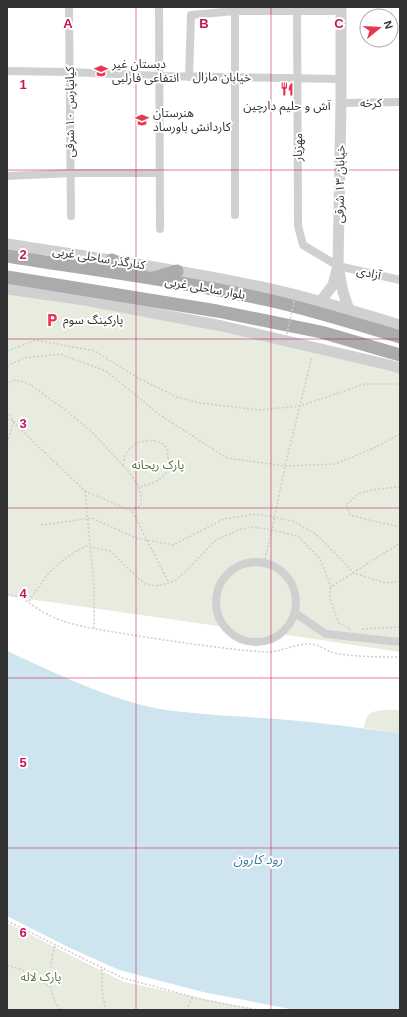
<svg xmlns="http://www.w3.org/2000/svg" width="407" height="1017" viewBox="0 0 407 1017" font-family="Helvetica,'Noto Sans Arabic',sans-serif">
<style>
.green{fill:#e7ecde}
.water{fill:#cee4ee}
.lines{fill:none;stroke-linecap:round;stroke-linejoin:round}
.path{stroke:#cdcdcd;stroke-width:1.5;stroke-dasharray:2 2;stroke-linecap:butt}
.minor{stroke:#d0d0d0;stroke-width:8}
.tertiary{stroke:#d0d0d0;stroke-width:11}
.primary{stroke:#ababab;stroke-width:13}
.path-bridge{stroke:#cdcdcd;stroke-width:1.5;stroke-dasharray:2 2;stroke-linecap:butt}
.grid{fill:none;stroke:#c2185b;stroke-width:1;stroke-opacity:0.55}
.labels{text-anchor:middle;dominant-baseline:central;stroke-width:4;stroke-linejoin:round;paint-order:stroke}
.poi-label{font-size:12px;fill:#333;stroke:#fff;text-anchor:start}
.street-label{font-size:12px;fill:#333;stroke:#fff}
.park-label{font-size:12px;fill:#5a703e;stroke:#fff}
.water-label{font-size:13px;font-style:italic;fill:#3e7c97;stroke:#fff}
.grid-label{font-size:13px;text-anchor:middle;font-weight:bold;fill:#c2185b;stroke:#fff;stroke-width:4;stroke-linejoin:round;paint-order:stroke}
</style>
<rect width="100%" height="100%" fill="#fff"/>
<g class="green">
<path d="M7,286L400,369V652L281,634L244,644L225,627L7,596Z"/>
<path d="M385,710H400V733L364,728C366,713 371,711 385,710Z"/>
<path d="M7,923L124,982L257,1010H7Z"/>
</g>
<path class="water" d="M7,651C54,672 109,700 160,709C198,715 238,716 277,719C318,722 359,728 400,733V1010H295L203,992L119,970L68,947L7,916Z"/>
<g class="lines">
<g class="path">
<path d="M7,351L36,340L95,351L138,378L177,397L201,403L259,410L300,406L365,384H400"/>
<path d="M7,366L24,358L60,354L106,371L160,415L227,458L285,466L335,464L374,448L400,434"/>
<path d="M7,385L14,380L28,383L68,412L93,433L127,470L137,483L141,494V505L132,511"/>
<path d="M7,411L17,426L85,491L132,511L169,583"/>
<path d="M7,419L14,421L7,443"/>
<path d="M123,465C124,461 125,455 127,452C134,440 159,435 167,449C168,452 168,456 168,459C172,477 153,484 138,487"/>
<path d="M400,487L377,489L358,494L346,505L350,515L369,520L400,527"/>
<path d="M85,491L94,587V628"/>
<path d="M41,525L92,518L136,538L173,545L224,519L256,514L293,521L318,536L354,573L385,583L400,581"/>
<path d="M264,563L272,530L285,466L312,357"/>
<path d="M7,594C26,597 31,606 47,614C59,621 76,625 90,628C124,634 158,639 192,644C217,647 242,651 267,652C282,652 296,643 311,644C320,645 326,651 334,653C355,657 378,657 400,657"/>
<path d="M29,601L47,575L58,564L73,553L86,546L110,551L145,584L157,586L175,581L184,573L216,540L241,529L253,527L272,530L298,536L320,559L331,587"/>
<path d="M350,629L339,623C335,613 327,597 331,587L400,543"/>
<path d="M362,629L400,627"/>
<path d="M7,921L123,978L204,1000L258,1010"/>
<path d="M55,946C50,965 47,979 54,999C56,1003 57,1007 60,1010"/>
<path d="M7,966C23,967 37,979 50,987"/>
<path d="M102,969C102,983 101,998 107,1010"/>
<path d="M186,1010L193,997"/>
</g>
<g class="minor">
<path d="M69,7L71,216"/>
<path d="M159,7L160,229"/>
<path d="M235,7V215"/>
<path d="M297,7L298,226L303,245L338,266L400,280"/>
<path d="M7,71L70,72L159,76L341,79"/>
<path d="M189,77L191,15L235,11H341"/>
<path d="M341,103L400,102"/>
<path d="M7,176L71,173H160"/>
<circle cx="256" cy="602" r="40"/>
<path d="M295,613L326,634L400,642"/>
</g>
<g class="tertiary">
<path d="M341,7V103L338,266L343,292L349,310"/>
<path d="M7,244C98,258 190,271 280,291C320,300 360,313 400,325"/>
<path d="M7,289L85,300L222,326L385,364L400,368"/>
<path d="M320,302L333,285L337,270"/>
</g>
<g class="primary">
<path d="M7,256C94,270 182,281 268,300C313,310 356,324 400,337"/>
<path d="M112,260L137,273"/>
<path d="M7,277L217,311L321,332L400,355"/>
<path d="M154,278L177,271"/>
</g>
<path class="path-bridge" d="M285,342L297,289"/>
</g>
<path class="grid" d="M136,7V1010M271,7V1010M7,170H400M7,339H400M7,508H400M7,678H400M7,848H400"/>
<defs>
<g id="school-bare" transform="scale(1.08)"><path d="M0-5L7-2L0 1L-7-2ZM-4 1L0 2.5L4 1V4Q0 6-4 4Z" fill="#e73752" stroke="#fff" stroke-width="2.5" paint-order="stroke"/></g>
<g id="restaurant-bare" transform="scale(1.08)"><path d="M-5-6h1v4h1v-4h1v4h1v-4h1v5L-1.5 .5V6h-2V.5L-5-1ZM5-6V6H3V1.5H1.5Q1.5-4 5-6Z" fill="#e73752" stroke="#fff" stroke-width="2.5" paint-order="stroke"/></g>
<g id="parking-bare" transform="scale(1.08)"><path d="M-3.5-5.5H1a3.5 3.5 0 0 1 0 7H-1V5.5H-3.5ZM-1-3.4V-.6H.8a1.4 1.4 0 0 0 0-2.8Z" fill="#e73752" stroke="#fff" stroke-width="2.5" paint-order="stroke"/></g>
</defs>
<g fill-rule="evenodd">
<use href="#school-bare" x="101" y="71"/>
<use href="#restaurant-bare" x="287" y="89"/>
<use href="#school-bare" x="142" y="120"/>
<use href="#parking-bare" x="52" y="320"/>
</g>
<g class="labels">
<g class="poi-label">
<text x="112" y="64">دبستان غیر<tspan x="112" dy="14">انتفاعی فارلبی</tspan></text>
<text x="287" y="106" text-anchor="middle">آش و حلیم دارچین</text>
<text x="153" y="113">هنرستان<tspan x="153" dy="14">کاردانش باورساد</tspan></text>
<text x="63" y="320">پارکینگ سوم</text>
</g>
<g class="street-label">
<text transform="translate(222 77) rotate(1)">خیابان مارال</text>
<text x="371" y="103">کرخه</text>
<text transform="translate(70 112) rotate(-90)">کیانپارس ۱۰ شرقی</text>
<text transform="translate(298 147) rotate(-90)">مهزیار</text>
<text transform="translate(340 184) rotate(-89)">خیابان ۱۳ شرقی</text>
<text transform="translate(99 258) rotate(9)">کنارگذر ساحلی غربی</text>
<text transform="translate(369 273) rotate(13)">آزادی</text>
<text transform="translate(205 288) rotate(10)">بلوار ساحلی غربی</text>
</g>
<g class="park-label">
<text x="158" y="465">پارک ریحانه</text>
<text x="41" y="977">پارک لاله</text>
</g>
<g class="water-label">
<text x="258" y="859">رود کارون</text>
</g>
</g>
<g class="grid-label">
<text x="68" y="28">A</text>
<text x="204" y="28">B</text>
<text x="339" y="28">C</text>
<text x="23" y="89">1</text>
<text x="23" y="259">2</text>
<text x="23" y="428">3</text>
<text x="23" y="598">4</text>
<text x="23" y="767">5</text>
<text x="23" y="937">6</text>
</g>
<rect width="407" height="1017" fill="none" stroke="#333333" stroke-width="16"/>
<g transform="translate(379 28) rotate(72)"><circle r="19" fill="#ffffff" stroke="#adadad"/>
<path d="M0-3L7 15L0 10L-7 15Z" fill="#e73752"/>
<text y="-6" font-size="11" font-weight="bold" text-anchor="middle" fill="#333333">N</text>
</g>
</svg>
